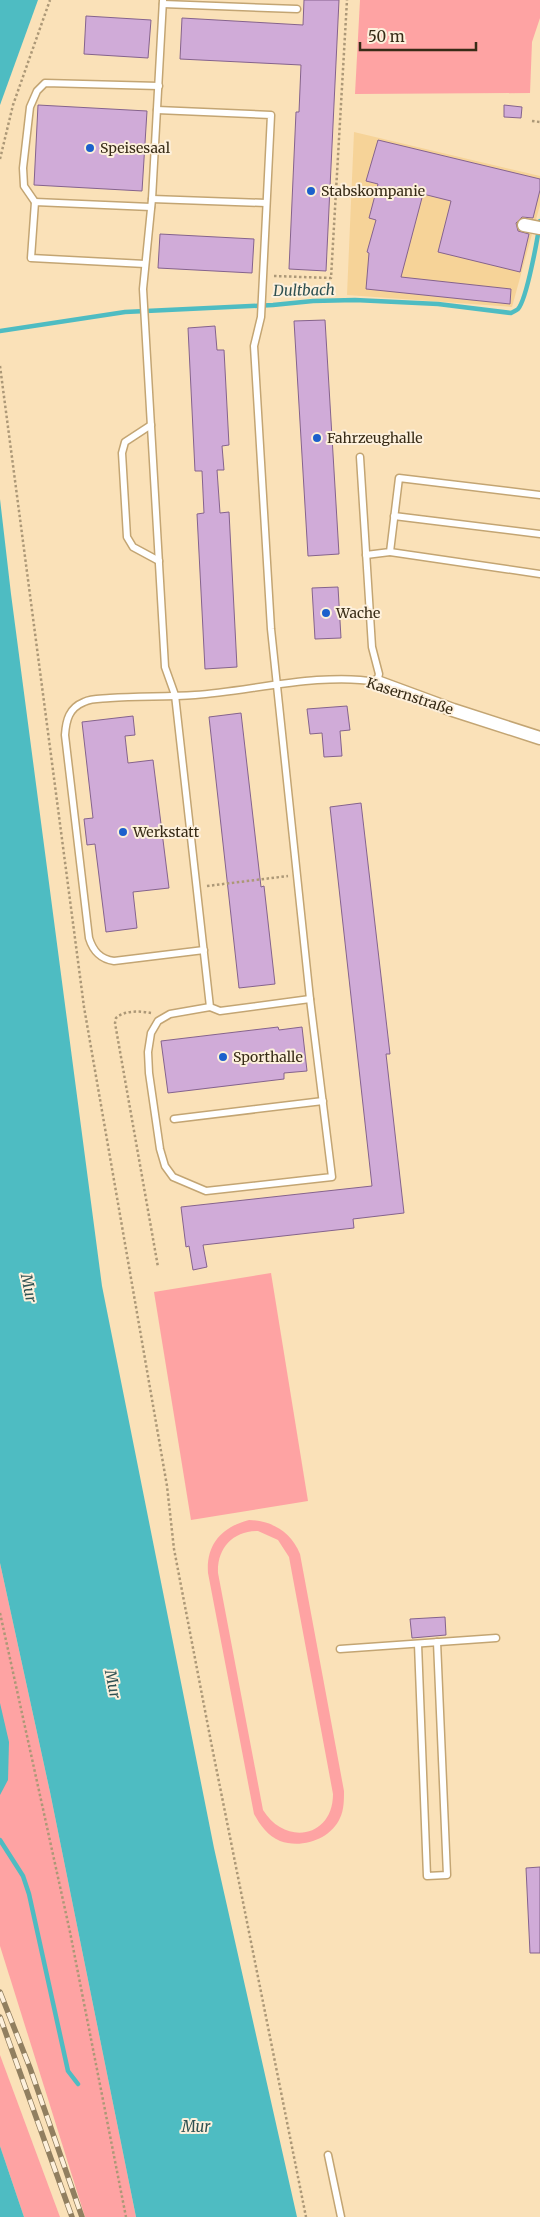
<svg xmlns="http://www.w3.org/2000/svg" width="540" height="2217" viewBox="0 0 540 2217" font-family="Merriweather,serif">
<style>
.built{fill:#f6d398}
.green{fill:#fea3a3;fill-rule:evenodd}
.water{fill:#4ebcc2}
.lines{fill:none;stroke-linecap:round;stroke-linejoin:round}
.stream{stroke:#4ebcc2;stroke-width:4.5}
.building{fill:#d0abd8;stroke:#85638d}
.service-casing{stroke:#c3a573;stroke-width:9}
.minor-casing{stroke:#c3a573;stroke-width:15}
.path{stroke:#ac9877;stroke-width:2.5;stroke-dasharray:2.5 2.5;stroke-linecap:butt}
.service{stroke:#fff;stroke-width:6}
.minor{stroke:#fff;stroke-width:12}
.rail-casing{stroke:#917f60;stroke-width:5.5}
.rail{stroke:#fdf0dc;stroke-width:4;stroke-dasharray:11;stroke-linecap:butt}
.poi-dot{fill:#1c60cc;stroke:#fdf0dc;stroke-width:2}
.labels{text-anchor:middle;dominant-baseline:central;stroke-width:4;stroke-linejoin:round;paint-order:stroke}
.poi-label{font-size:14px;fill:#372b16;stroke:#fdf0dc;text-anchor:start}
.street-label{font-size:14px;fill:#372b16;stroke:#fdf0dc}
.water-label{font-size:15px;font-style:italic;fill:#2e5051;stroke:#fdf0dc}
</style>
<rect width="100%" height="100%" fill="#fae1b8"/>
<path class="built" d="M354,132L540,176V205L512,307L347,295Z"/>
<g class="green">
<path d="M360,0H540V18L532,42L530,93L355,94Z"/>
<path d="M271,1273L308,1501L191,1520L154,1292Z"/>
<path d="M249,1520C273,1521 291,1532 300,1554L344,1791C344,1800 344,1810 340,1818C331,1839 302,1849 280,1841C268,1836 260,1825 254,1814L208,1573C206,1544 222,1527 249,1520ZM258,1531L278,1540L289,1557L333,1794C333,1838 285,1846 263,1810L218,1573C217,1548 233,1531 258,1531Z"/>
<path d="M0,1563L50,1792L136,2217H85L0,1946Z"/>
<path d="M0,2055L60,2217H24L0,2146Z"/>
</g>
<g class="water">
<path d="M0,0H38L0,105Z"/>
<path d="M0,499L11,594L102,1286L214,1848L297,2217H136L50,1792L0,1563Z"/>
<path d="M0,1703L9,1742L8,1780L0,1795Z"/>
<path d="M0,2146L24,2217H0Z"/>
</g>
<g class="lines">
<g class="stream">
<path d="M0,331L125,312L273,305L313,301L355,300L438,304L511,313C513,312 517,310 518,309C527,299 538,236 540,221"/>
<path d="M0,1840L23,1876L29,1894L68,2071L78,2084"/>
</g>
</g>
<g class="building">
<path d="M304,0H339L326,271L289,269L296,112H299L301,65L180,59L182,18L303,25Z"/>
<path d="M86,16L151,20L148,58L84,54Z"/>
<path d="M38,105L147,111L142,191L34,185Z"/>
<path d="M504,105L522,107L521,118L504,117Z"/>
<path d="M378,140L540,179V190L533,218L522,217L516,223L518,231L529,234L520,272L438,252L451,201L423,194L401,277L511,289L510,304L366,289L369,253L367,252L376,220L369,218L378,184L366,181Z"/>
<path d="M160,234L254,239L252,273L158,268Z"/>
<path d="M325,320L339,554L308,556L294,321Z"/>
<path d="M215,326L217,350H224L229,445L222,446L224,470H217L220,513L229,512L237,667L205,669L197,514L204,513L202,471H195L188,328Z"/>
<path d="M338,587L341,638L315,639L312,588Z"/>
<path d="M347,706L350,730L340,731L342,756L324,757L322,733L310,734L307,709Z"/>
<path d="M241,713L261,887L264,886L275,984L239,988L209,717Z"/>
<path d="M133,716L135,735L125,736L128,763L153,760L169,888L133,892L137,928L106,932L95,844L87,845L84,819L93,818L82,722Z"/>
<path d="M361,803L390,1054H386L404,1213L353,1219L354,1228L203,1245L207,1267L193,1270L189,1246L186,1247L181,1207L372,1186L330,807Z"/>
<path d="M278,1027L279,1030L302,1027L307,1071L284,1073V1079L168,1093L161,1041Z"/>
<path d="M445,1617L446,1635L412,1638L410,1619Z"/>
<path d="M540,1867V1953H530L526,1868Z"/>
</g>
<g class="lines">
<g class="service-casing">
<g id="service">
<path d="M163,0L152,199L143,289L165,667L175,695L210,1007L220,1011L310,999"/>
<path d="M163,4L297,9"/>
<path d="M157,110L271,115L261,317L254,346L271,629L310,999L332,1177L206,1191L173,1177L165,1166L160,1149L149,1073L148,1052L151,1033L158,1021L170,1014L210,1007"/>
<path d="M152,199L266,203"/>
<path d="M35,202L24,186L23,168L30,107L37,91L45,83L159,86"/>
<path d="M145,264L31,258L35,202L151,207"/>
<path d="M151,425L125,442L122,453L127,537L133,547L159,561"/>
<path d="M394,516L540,534"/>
<path d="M390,552L540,574"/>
<path d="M366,555L390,552L399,478L540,495"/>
<path d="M204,950L114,961C100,959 93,951 89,938L65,735C66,720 69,708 84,702C92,698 102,699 110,698C139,696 167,697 195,695C251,691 322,672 377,682L379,674L372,647L360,457"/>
<path d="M174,1119L323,1101"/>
<path d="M418,1644L427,1876L447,1875L437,1642"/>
<path d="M340,1649L496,1638"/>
<path d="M328,2155L341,2217"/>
</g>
</g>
<g class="minor-casing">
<g id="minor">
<path d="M524,225L540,228"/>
<path d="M377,682L453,710L540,738"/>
</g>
</g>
<g class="path">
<path d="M532,121L540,122"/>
<path d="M0,159L13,105L50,0"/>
<path d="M274,276L331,278L347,0"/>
<path d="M0,366L84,1007L167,1486L174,1549L212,1747L306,2217"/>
<path d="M207,886L288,876"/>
<path d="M151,1013C140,1011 125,1010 116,1018L115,1023L158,1267"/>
<path d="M0,1613L70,1932L126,2217"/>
</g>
<use href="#service" class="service"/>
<use href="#minor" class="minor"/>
<g class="rail-casing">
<g id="rail">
<path d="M0,1992L30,2068L82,2217"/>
<path d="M0,2017L72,2217"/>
</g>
</g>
<use href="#rail" class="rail"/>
</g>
<g class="poi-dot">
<circle cx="90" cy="148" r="5"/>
<circle cx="311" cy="191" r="5"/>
<circle cx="317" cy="438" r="5"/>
<circle cx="326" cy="613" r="5"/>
<circle cx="123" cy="832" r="5"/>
<circle cx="223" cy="1057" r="5"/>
</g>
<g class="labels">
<g class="poi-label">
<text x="100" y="148">Speisesaal</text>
<text x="321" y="191">Stabskompanie</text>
<text x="327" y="438">Fahrzeughalle</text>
<text x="336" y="613">Wache</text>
<text x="133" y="832">Werkstatt</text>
<text x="233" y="1057">Sporthalle</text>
</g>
<g class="street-label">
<text transform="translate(410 696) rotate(18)">Kasernstraße</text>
</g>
<g class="water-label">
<text transform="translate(304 290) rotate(-1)">Dultbach</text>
<text transform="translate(29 1288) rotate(78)">Mur</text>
<text transform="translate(113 1684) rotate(78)">Mur</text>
<text x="196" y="2126">Mur</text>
</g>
</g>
<path d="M360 42v8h116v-8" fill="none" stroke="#372b16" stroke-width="2.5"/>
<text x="368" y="42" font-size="15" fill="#372b16" stroke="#fdf0dc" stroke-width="4" paint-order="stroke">50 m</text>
</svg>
